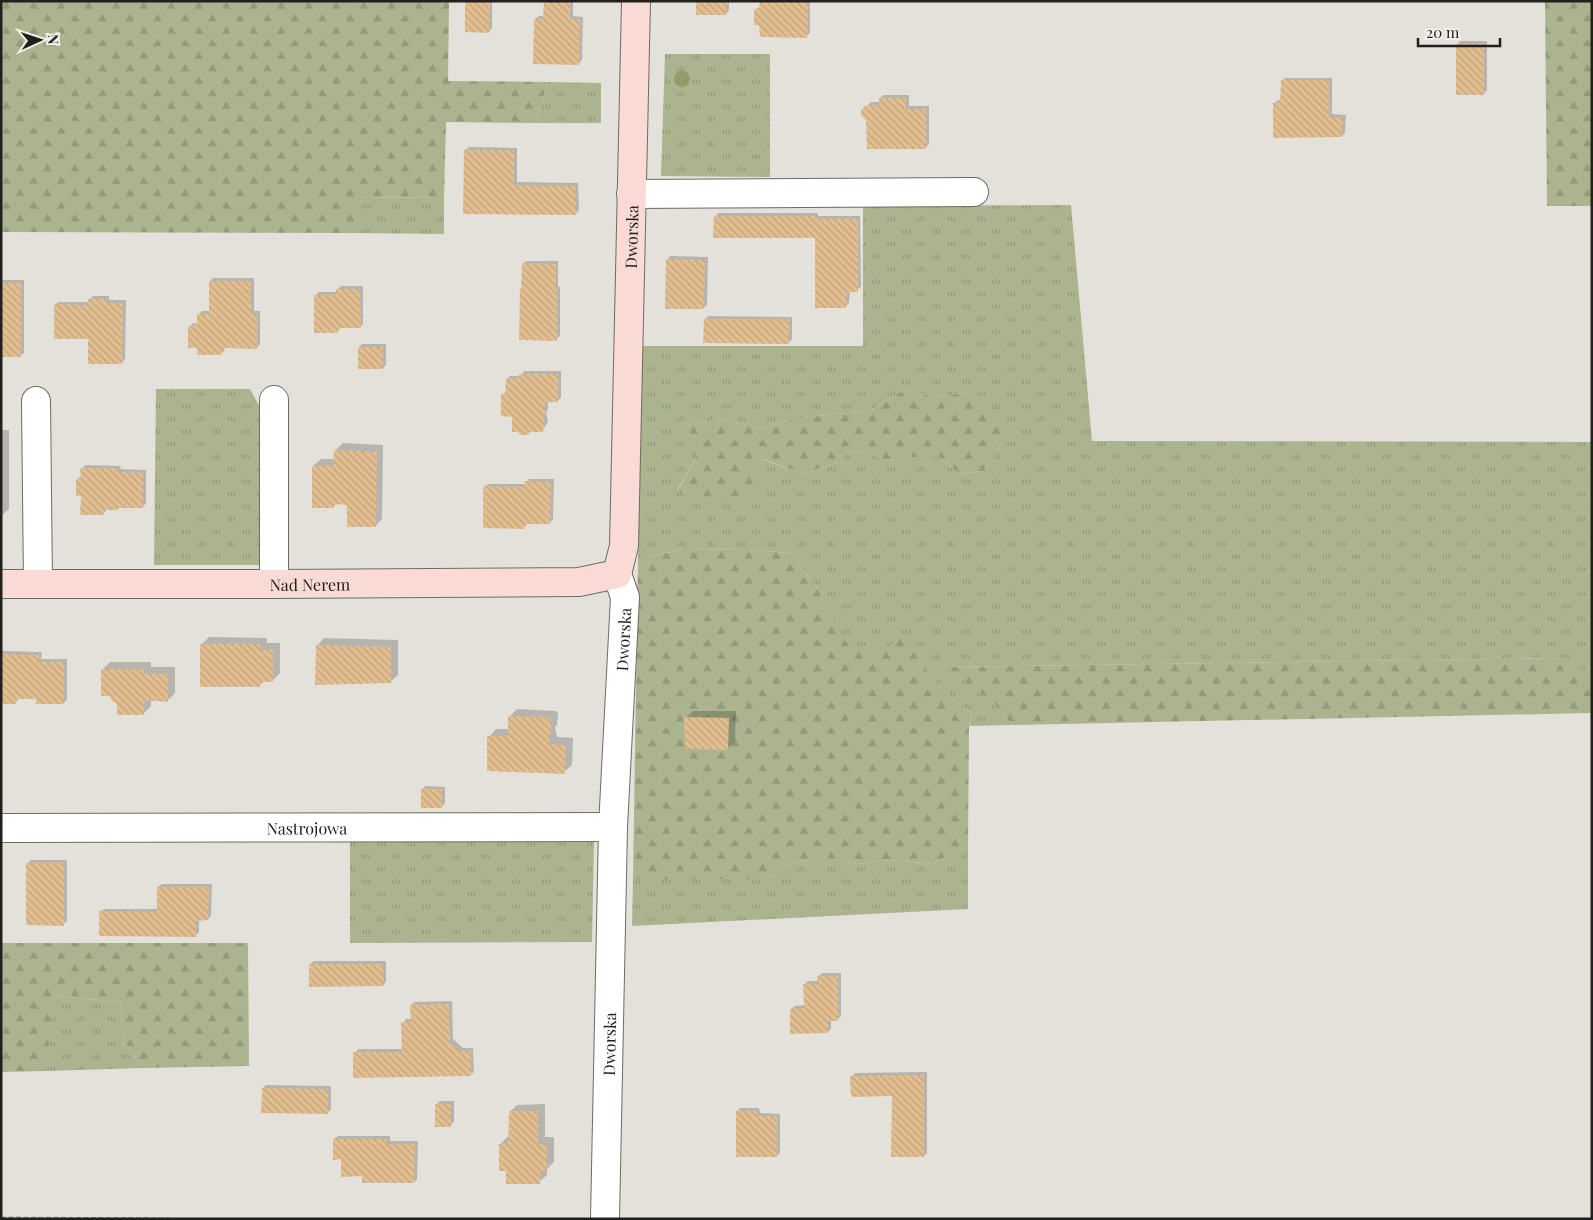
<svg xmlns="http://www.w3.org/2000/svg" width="1593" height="1220" viewBox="0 0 1593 1220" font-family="'Playfair Display',serif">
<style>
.grass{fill:url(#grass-tufts);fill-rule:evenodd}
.forest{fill:url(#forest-firs)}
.shadow{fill:#0003}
.building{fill:url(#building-back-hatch)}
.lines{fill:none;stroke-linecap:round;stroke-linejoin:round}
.street-casing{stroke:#6e6b66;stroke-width:30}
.secondary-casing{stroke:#6e6b66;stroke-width:30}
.path{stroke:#989692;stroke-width:3;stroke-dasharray:5 2.5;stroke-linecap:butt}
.street{stroke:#fff;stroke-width:28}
.secondary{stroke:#fadad4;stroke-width:28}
.tree{fill:#949a68}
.labels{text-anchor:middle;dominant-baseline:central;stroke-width:4;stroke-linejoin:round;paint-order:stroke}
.street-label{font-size:16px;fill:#21201e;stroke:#f2eee8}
</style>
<defs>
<pattern id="grass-tufts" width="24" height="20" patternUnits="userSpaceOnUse" patternTransform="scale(1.25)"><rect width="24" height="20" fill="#abb48f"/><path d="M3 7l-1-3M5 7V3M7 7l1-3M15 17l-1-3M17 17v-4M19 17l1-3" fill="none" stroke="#939a7b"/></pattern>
<pattern id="forest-firs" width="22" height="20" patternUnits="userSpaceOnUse" patternTransform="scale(1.25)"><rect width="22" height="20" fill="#abb48f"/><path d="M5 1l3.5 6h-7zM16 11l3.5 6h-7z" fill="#939a7b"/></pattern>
<pattern id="building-back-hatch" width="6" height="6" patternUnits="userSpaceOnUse" patternTransform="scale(1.25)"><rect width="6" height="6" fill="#e3be91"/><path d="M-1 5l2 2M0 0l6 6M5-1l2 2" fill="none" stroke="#c2a37d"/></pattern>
</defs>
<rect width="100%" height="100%" fill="#e4e1db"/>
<g class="grass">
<path d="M665,54H770V177L661,176Z"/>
<path d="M548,82L601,83V123H536Z"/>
<path d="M356,197L444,198V234L355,233Z"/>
<path d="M1071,205L1092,441L1592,442V679L1567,658L945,667L994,703L1012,725L969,726L971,713C941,692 922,666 903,636L879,655L846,643L816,587L791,553L747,550L683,549L638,559L641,346H863V206ZM904,390L936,397L972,392L1001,444L985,471L959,474L940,457H913L887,461L869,452L847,451L840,462L803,474L762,459L678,489L696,458L674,427L719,419L760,429L790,420L832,414L867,412Z"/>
<path d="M156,389H250L263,413L262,565H154Z"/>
<path d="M350,838L594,839L592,942L350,943Z"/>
<path d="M968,844V909L632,926L633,879H769L785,866L819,857L857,864L890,860L933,864Z"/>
<path d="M55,996L120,1002L124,1042L143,1068L45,1071Z"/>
</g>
<g class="forest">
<path d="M1,1H449L448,81L548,82L536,123L446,122L444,198L357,197L355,233L1,232Z"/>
<path d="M1545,1H1592V206H1547Z"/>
<path d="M904,390L936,397L972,392L999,411L1001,444L985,471L959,474L940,457H913L887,461L869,452L847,451L840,462L803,474L763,459L754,463L763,479L741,503L693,502L678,490L696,458L673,427L719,419L760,429L790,420L832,414L867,412Z"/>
<path d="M683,549L747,550L791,553L816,587L847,643L879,654L903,635C922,666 941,692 971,713L969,726L968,844L933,864L890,860L857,864L819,857L785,866L769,879H633L638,559Z"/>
<path d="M1568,658L1592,679V713L1012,725L994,703L944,667Z"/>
<path d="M1,943H248L249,1066L143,1068L124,1042L120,1002L56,996L45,1071L1,1072Z"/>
</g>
<g class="shadow">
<path d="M466,1H492V28L489,32Z"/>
<path d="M545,1H573V16L583,17L582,60L578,64L535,19L539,16H545Z"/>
<path d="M697,1H729V10L726,14Z"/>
<path d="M761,1H810V33L806,36L761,24L756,9L761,6Z"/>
<path d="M1460,41H1487V90L1484,94L1457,45Z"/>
<path d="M1285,78H1332V114L1346,115L1345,133L1342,136L1275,103L1278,100H1282V81Z"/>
<path d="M884,95H909V106H929V144L926,147L867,119L863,110L871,102H880V98Z"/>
<path d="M469,147L517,148V182L578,183L579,210L575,214L464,213L465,150Z"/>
<path d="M718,213H818V216H860L861,287L857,290L850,291L849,303L846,306L816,237L715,217Z"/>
<path d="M670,256L708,257L707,305L703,308L667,260Z"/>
<path d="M526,261H558V287H560V336L556,339L523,288V264Z"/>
<path d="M213,278H254V311H260V344L257,347H225L224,351L221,354L199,347L190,327L193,323L198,324L199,314L202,311H210V281Z"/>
<path d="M1,280H24V353L20,356H1Z"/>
<path d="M341,286H363V324L360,327H341L337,332L315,296L319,292H337V290Z"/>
<path d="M93,296H109V300H126L125,359L122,363L89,338L55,305L58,302H89Z"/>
<path d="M708,316L792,317V339L789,343L705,319Z"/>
<path d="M362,344H386V365L383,368L359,347Z"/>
<path d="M524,371H561V398L557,401H548V410L546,412L548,422L542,431L513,415L503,395L506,392L507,379L510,376H520Z"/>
<path d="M1,430H9V509L1,516Z"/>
<path d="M343,443L383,445L382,519L375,526L348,504L337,503L333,507L313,466L321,459H335V451Z"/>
<path d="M85,465L121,466L120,469L146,470V503L143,507H120L117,509H107L103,514L82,495L77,479L82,476V469Z"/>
<path d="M529,479H554L553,519L550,523L528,522L524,528L485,487L488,484H526Z"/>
<path d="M209,637L267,638V643H280V673L273,680H265L259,686L201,645Z"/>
<path d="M324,638L398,640V675L390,682L317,646Z"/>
<path d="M1,651L42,652L41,659H67V699L64,703L37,698H19L16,702H1Z"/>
<path d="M110,662H151V667H175V693L168,700L151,699V706L144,713L118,703L102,670Z"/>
<path d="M517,709L556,711L558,713L557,725L555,727L557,737L573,738L572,765L564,772L489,737L496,729H509V717Z"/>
<path d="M693,711H736L735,741L728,748L686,718Z"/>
<path d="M425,786L445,787V803L442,807L422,790Z"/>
<path d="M31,860H67V921L63,924L28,863Z"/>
<path d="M162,884H212L211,916L208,919H199V932L196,935L100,912L104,909H158V887Z"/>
<path d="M313,961H386V982L383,985L310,965Z"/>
<path d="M822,973H841V1016L838,1019H831V1029L828,1032L791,1009L795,1006L805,1005L804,985L808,981H818V977Z"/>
<path d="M452,1001L453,1039L463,1048H473L474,1072L470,1075L355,1053L358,1049H403V1023L406,1019H412L411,1005L415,1002Z"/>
<path d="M927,1072V1153L924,1156L893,1095L852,1077L855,1073Z"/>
<path d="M266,1085L331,1086V1110L327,1113L263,1088Z"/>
<path d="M440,1101H454V1122L451,1125L436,1105Z"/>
<path d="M545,1104V1137H554V1162L547,1169V1175L539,1182L507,1169L500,1145L507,1137H510V1112L517,1105Z"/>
<path d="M740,1108H759L760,1113L780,1114V1153L777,1156L737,1112Z"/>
<path d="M338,1136H390V1141H418L417,1179L414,1182L363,1175L342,1158L334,1139Z"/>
</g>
<g class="building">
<path d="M465,1H490L489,33L465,32Z"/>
<path d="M544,1H570V19L580,20L579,65L533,64L534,19H543Z"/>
<path d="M696,1H727L726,15H696Z"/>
<path d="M760,1H808L807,38L760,37L759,25H754V9H759Z"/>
<rect x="1456" y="44" width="28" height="51"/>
<path d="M1281,80H1329V117H1343L1342,137L1273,138V103H1280Z"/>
<path d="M879,98H906V109H926V149H867L866,120L861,115V110L866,105H879Z"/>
<path d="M464,150H514V185L575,186L576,215L463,214Z"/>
<path d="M714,216H815V219H858V292H847L846,308H815V238H713Z"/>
<path d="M666,259L705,260L704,309H665Z"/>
<path d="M522,263L556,264V289H557V341L519,340L520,289H521Z"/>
<path d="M209,281H251V314H257V349L222,348L221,355H197V348H188V326H197V314H209Z"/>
<rect x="1" y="283" width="20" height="74"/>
<path d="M336,289H360L361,328H338V333H314V295H336Z"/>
<path d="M88,299H107L106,303H123L122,364H88V339H54V304L88,305Z"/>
<path d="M704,319H789V344L703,343Z"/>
<rect x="358" y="347" width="25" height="22"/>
<path d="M519,374H558V402H545V415H543L545,427L543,429V432H530L528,435H520L518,432H512V417L501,416V394H505L506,379L519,378Z"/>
<path d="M334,450L377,452L376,527H347V505L334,504V508H312V466H333Z"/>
<path d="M80,468H118V472L143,473V508H118V510H104V515H80L81,496H76V479H81Z"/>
<path d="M525,481L551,482L550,524H525V529L483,528V486L524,487Z"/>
<path d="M200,644H260V650H273V682H260V687H200Z"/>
<path d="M316,645L391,647V683L315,685Z"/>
<path d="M1,654L39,655V662H64V704H36V699H16V704H1Z"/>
<path d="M101,669H144V674H168V702L144,700V715H117V704L112,701L110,696H101Z"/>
<path d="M508,716L548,717L551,720V733L548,735L550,744L566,745L565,774L487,771V736H508Z"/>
<path d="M684,717L729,718L728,750L685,749Z"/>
<rect x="421" y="789" width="21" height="19"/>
<path d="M26,863H64V926L26,925Z"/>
<path d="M157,887H209L208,920L196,921V937L99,936V911L157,912Z"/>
<path d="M309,964H383L384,986L309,987Z"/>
<path d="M817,976H838V1021H828V1033L790,1034V1009L804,1008L803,984H817Z"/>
<path d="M449,1004L450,1043L460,1051H471V1076L353,1078V1052H402L401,1022H411L410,1005Z"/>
<path d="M924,1075V1157H891L892,1096L851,1097L850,1076Z"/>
<path d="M262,1088L328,1089V1114L261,1113Z"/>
<rect x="435" y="1104" width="16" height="23"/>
<path d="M509,1111H538V1144H547V1170L540,1171V1184H506V1171H499V1144H508Z"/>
<path d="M736,1111H757V1116H777V1157H736Z"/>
<path d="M333,1139H387V1144H415L414,1183H362V1176L341,1177V1159L333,1160Z"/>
</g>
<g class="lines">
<g class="street-casing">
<g id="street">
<path d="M631,194L974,192"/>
<path d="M36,401L38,584"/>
<path d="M274,584V400"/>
<path id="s1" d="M1,828L613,827"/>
<path id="s2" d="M605,1219L613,827L625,597L617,574"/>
</g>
</g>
<g class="secondary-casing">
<g id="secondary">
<path id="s3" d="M1,584H274L579,582L617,574L624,546L636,1"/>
</g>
</g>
<path class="path" d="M1,1218L169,1219"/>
<use href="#street" class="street"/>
<use href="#secondary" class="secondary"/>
</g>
<circle class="tree" cx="682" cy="79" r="8"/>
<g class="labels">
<g class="street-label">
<text stroke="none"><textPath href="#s3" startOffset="955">Dworska</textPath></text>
<text stroke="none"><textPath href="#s3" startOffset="309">Nad Nerem</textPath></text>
<text stroke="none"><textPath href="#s2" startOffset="580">Dworska</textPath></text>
<text stroke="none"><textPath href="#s1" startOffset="306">Nastrojowa</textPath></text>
<text stroke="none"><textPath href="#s2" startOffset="175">Dworska</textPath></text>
</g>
</g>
<rect width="1593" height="1220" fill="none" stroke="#21201e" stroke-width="5"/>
<g transform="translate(40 40) rotate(87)" stroke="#f2eee8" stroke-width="4" paint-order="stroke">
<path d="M0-4L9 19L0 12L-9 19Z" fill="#21201e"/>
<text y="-8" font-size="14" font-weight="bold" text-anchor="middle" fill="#21201e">N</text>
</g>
<path d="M1418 38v8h82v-8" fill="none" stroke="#21201e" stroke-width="2.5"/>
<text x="1426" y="38" font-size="15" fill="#21201e" stroke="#f2eee8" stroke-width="4" paint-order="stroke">20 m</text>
</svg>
